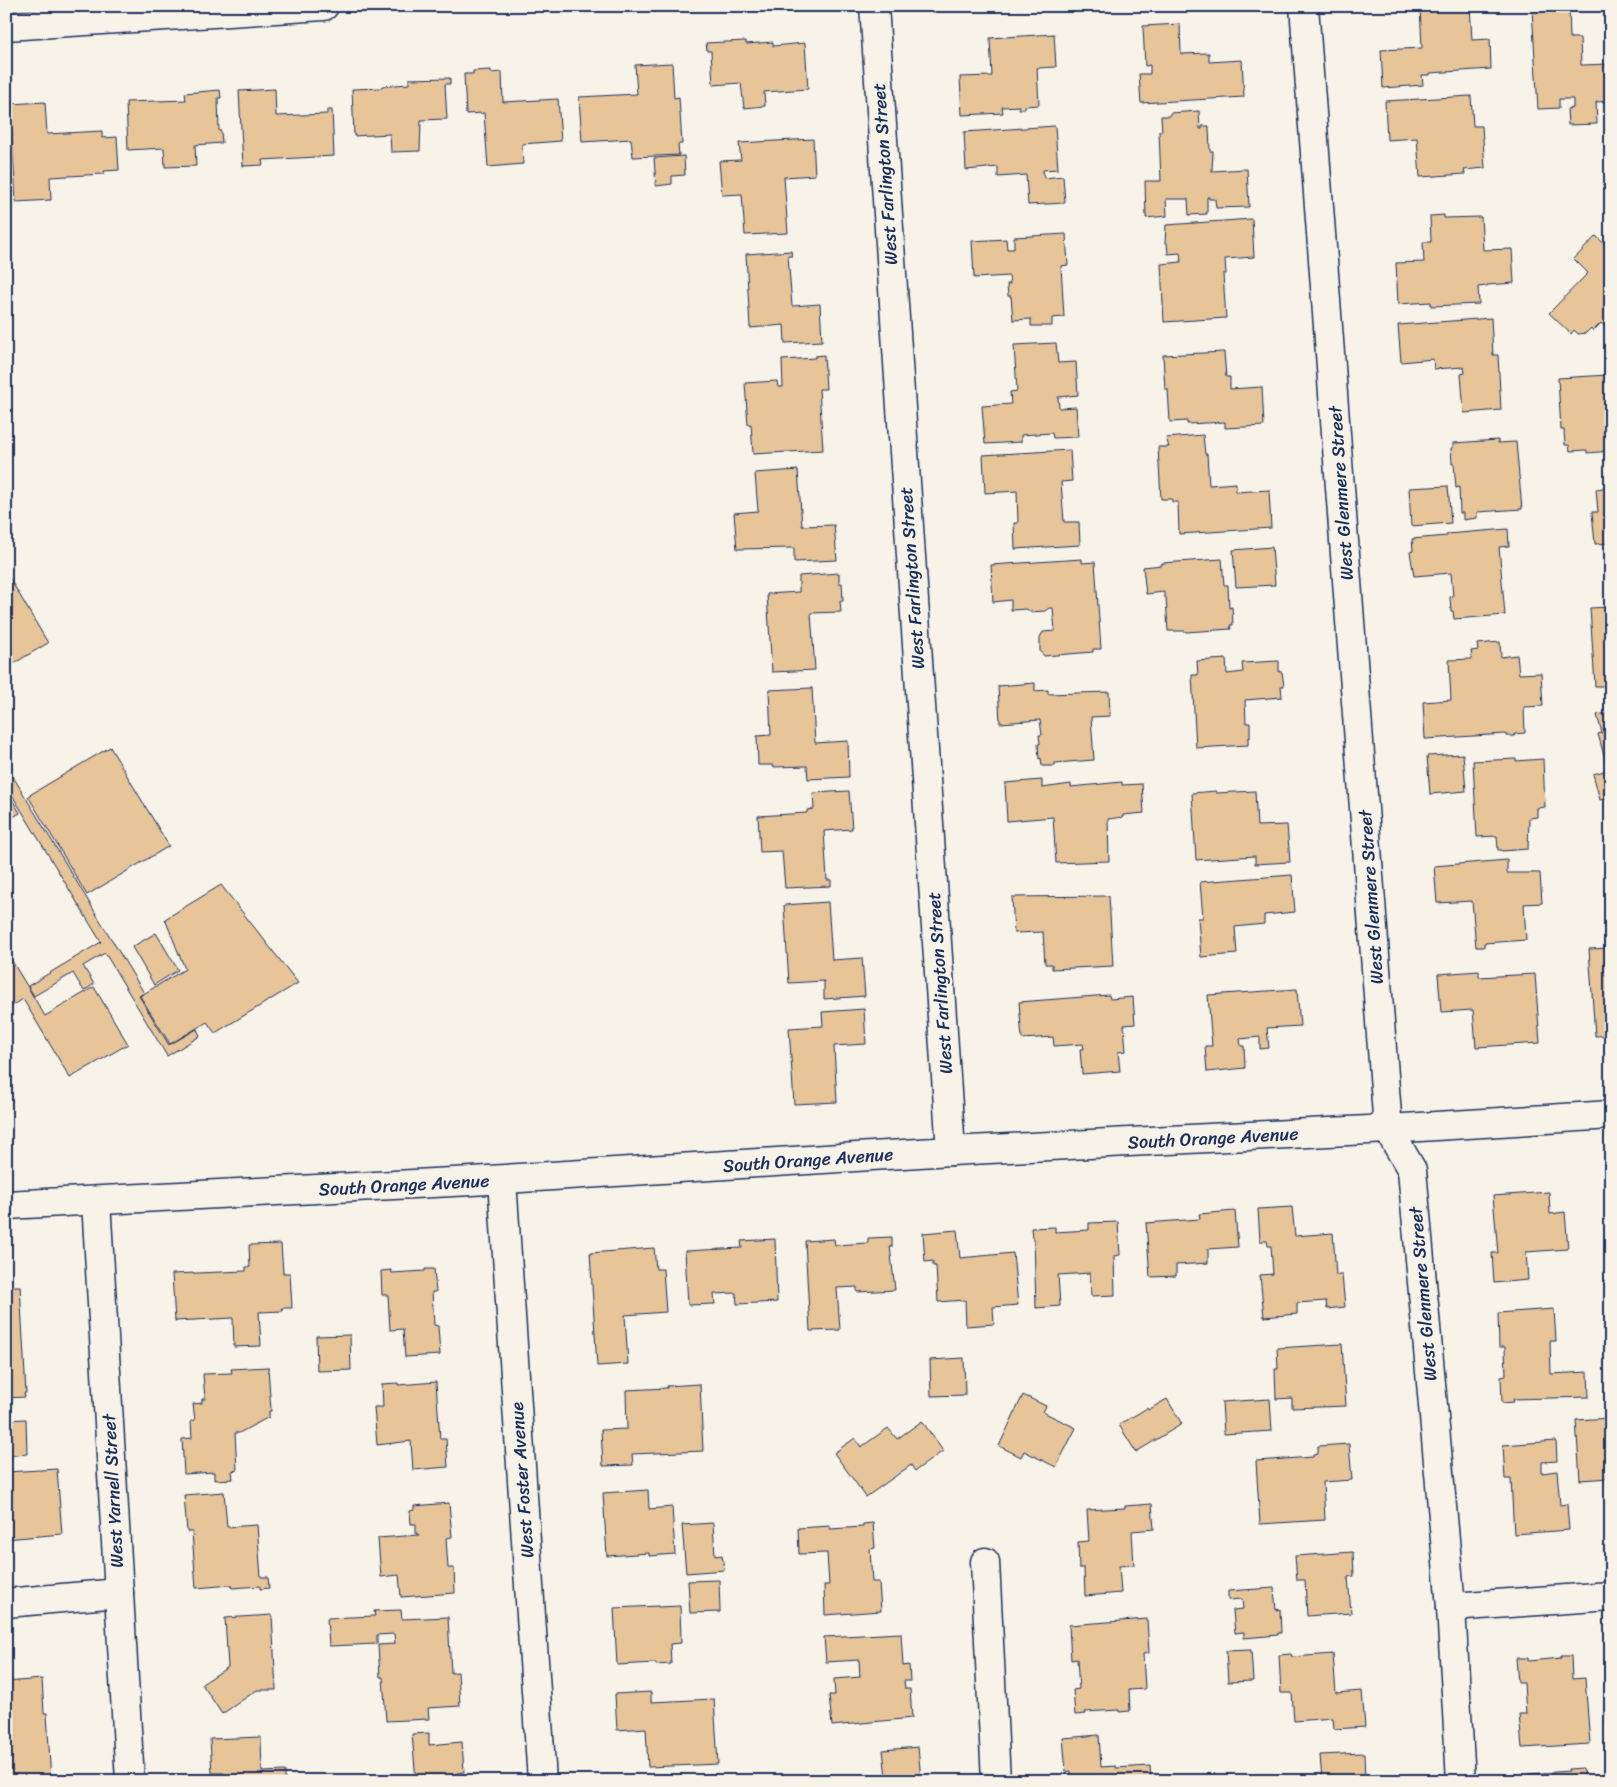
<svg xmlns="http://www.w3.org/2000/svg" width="1617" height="1787" viewBox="0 0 1617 1787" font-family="Sriracha,sans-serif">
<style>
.building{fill:#e7c599;stroke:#1b2f5e}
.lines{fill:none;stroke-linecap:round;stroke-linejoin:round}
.minor-casing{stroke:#1b2f5e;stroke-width:31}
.minor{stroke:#f7f3e8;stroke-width:28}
.labels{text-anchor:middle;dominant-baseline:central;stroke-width:5;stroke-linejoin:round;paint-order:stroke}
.street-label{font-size:18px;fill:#1b2f5e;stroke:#f7f3e8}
</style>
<rect width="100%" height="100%" fill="#f7f3e8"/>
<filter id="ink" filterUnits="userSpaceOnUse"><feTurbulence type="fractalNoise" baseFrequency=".02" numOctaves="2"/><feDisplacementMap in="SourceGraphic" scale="10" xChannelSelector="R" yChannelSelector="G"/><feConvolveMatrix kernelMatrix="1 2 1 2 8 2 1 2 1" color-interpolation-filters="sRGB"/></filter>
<g filter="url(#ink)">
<g class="building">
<path d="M1420,6H1470L1472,40L1490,39L1491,69L1430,73V75H1422L1423,85L1383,88L1381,50L1422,48Z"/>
<path d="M1569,7L1570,38H1580L1581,65L1611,64V101L1596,102L1597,124L1568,125L1567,109L1573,108V99H1559V108L1538,109L1532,9Z"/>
<path d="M1180,24L1181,54L1209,53V62L1242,60L1244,97L1141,103L1139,74H1150V65L1145,66L1143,26Z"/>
<path d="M1054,34L1056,67L1037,68L1039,105L1025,106V109H1019V106L1002,107L1003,113L962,115L960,77L992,76L990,38Z"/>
<path d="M746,41V44L773,42V46L805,43L808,89L764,92L765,106L744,108L741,83L713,85L711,51H707L706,43Z"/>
<path d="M672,63L674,98L679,97L682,144H678L679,155L633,157L631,139L582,142L579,97L637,94L635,65Z"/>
<path d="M491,70V73L502,72L503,102L558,99L561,141L522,144L523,164L488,167L484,113L466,114L464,74H473V71Z"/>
<path d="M450,78V84H445L447,119L421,120L420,151L391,152L390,134L354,136L352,89L382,88V86L409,84V79Z"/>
<path d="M275,89L276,116L327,114V110H332L334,156L262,160L263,165L243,166L239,91Z"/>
<path d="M220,90L221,98H218L219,131H221L222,143L195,145L196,166L165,167L164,148L128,150L126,102L186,100L185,93Z"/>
<path d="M1471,96L1473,126H1482L1485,168L1464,170L1465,174L1420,177L1417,138L1387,140L1385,101Z"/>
<path d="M45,102L47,134L102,131V138L117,137L119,170L104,171V174L50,177L51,200L16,202L10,104Z"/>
<path d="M1199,111L1200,129H1202V126H1209L1210,151H1213L1212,171L1247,169L1249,207L1216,208L1215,199H1209V197H1207V214L1189,215L1188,199H1166L1167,216L1146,218L1145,181H1161L1159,131H1162L1161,116H1170V113Z"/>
<path d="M1055,126L1058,169L1043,170L1044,178L1063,176L1065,203L1028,205L1026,175L998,177V167L966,170L964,132Z"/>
<path d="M813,139L815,175L784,177L788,233L745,235L742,194L722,195L719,161L741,160L739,143Z"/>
<path d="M684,156L685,175L672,176V184L656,186L654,158Z"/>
<path d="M1444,215V218L1481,217L1483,250L1512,249L1514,283L1487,285V286L1478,287L1479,304L1431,306V302L1398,304L1396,263L1424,262L1423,242H1431L1430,216Z"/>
<path d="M1252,219L1254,257L1225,259L1226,274H1223L1226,318L1164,322L1161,264L1181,262L1180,253L1168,254L1167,243H1165L1166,225Z"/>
<path d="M1066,234L1068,265L1061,266L1064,317L1052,318V326H1031V319L1013,320L1011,296H1008L1007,284H1010L1009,276L974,278L972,241L1006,239L1007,249H1014V237Z"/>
<path d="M1596,236L1609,248L1611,247V323L1606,328L1601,323L1593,331L1591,328L1586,333L1578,334L1574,330L1571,334L1549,313L1588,273L1574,259Z"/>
<path d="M791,251L792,256H788L792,306L820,304L822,341L785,343L784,325L750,328L746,254Z"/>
<path d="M1491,318L1493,355H1498L1501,410L1464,413L1461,374L1465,373L1464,367L1434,369L1433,359L1401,362L1398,325Z"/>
<path d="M1056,343L1058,363L1076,362L1078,395L1058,397L1059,408L1076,407L1078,437L1053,438L1052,433L1021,435V442L985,444L982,406L1011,404L1010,392L1017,391L1014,345Z"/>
<path d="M1224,352L1226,377H1230V389L1262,387L1264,426L1225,428V422L1187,424V421L1170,422L1168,389H1165L1163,355Z"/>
<path d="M824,355L826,389H819L823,450L753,454L751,424L748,425L745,383L777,381L778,387H783L782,360L815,358V356Z"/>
<path d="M1607,373H1611V451L1587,453V450L1570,451L1569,445H1565L1564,430H1561L1558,378L1608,375Z"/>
<path d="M1203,435L1205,454H1207L1209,485L1236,483V492L1269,490L1271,528L1179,534L1178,502H1172V499H1161L1158,447H1169L1166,438Z"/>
<path d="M1498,440V443L1516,442L1522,509L1477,512V518L1463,520V513H1460L1459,487L1456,488L1454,464H1452L1451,448H1453V443Z"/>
<path d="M1070,450L1072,481L1061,482L1064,522H1079L1080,545L1015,549L1014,523H1018L1017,491L985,493L983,455Z"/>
<path d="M798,470L802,526L834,525L837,560L794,562V548L737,549L734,513L758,511L755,473Z"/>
<path d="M1609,474H1611V543L1595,544L1592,512H1598L1596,489L1610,487Z"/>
<path d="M1448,486L1451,523L1411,526L1409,488Z"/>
<path d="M1508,529L1509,546L1499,547L1505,615L1454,619L1453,611H1451L1450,597L1453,596L1451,573L1414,576L1410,552L1413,551L1412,539L1447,536V534Z"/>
<path d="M1272,547L1275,585L1236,587L1233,550Z"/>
<path d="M1082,559V563L1095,562L1101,649H1093V652L1044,656L1040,651V637L1043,632L1055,631L1053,608H1049L1045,611L1030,612L1027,609L1011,610V600L993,602L991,565Z"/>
<path d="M1222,559L1224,585H1228L1229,608L1232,607L1233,625H1230L1231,629L1186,632L1185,631H1168L1166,597H1164V592L1146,594L1143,567L1162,565V563Z"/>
<path d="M6,572L48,643L6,668Z"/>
<path d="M839,573V583H842L843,601H840L841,612L811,613L815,670L772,672L767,594L799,592V576Z"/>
<path d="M1611,607V686H1595L1590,608Z"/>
<path d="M1500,642L1501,657L1517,655L1519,674L1541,673L1543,706L1524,707L1525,733L1514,734L1515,736H1506V734L1425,739L1423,702L1451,700L1449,660L1472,659L1471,651L1478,650L1477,644Z"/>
<path d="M1226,659L1227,674L1243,672L1242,663L1279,661V672H1282L1284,686H1281L1282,697L1245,700L1246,723H1250V738H1248V745L1196,748L1192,675H1198L1197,661Z"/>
<path d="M1035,683V691L1048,690V694L1109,692L1110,716L1091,717L1094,760L1055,763V766H1042L1041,758L1039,759L1038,744H1040L1039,735H1042L1040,720L1000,723L998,686Z"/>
<path d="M812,688L815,743L848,741L849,777L808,779L807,766L773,767V765H758L757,736L771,735L769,690Z"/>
<path d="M1611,712V797L1600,800L1593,774L1608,770L1598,734L1602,733L1597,715Z"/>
<path d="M110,747L169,846L87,895L28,796Z"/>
<path d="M1463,754L1466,791L1430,794L1427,756Z"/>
<path d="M1516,759V761L1543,759L1545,807L1537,808V817L1529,818L1528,849L1502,851V850H1498L1497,836L1477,837L1473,761Z"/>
<path d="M6,765L144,993L139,996L169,1045L197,1029L200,1036L167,1056L105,953L83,966L94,984L84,991L73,973L34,996L28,986L101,942L6,785Z"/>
<path d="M1042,780V788L1071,784V787L1122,782V785L1142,784L1144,813L1123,815V817L1108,819L1109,861L1056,863L1053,817L1007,821L1005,783Z"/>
<path d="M6,789L20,813L6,821Z"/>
<path d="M849,791L852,829L824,831L827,880H831V886L785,888L782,851L760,852L758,816L807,813V810L814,809L813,793Z"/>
<path d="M1216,791V793L1255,791L1257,826L1287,825L1290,862L1255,864V856L1196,860L1192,793Z"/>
<path d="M1507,860V873H1540L1542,903L1524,904L1526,940L1484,943V947H1476L1472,901L1437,903L1434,866Z"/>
<path d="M1292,875L1295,912L1264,915V924L1235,927L1237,954L1201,957L1198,918H1203L1200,882Z"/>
<path d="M221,885L298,983L215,1033L207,1022L170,1044L140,996L185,969L165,919Z"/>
<path d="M1109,896L1113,966L1052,969V964H1045L1043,932L1014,933L1012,897Z"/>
<path d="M828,902L832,960L862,958L865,996L824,999V981L789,983L784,905Z"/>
<path d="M156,933L178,970L154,985L132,947Z"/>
<path d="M1611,948V1035L1595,1036L1589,949Z"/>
<path d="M6,951L45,1016L94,987L128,1044L70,1078L23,999L6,1010Z"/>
<path d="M1479,971V977L1535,974L1540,1043L1476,1047L1473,1010L1441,1012L1438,974Z"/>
<path d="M1297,989L1300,1026L1267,1028L1269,1048L1260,1049V1037L1240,1039L1241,1046H1244L1245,1068L1207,1072L1205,1046H1212L1208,995Z"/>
<path d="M1109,995L1110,999L1133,997L1135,1024L1124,1025L1126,1051L1118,1052L1120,1071L1082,1074L1080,1049H1084L1083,1044L1054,1046L1053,1037L1022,1039L1019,1002Z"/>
<path d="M864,1009L866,1044L834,1046L837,1102L794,1104L789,1028L823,1026L822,1012Z"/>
<path d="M1549,1192L1550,1214L1565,1212L1568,1249L1526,1252L1528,1280L1494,1283L1492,1253H1498L1493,1196Z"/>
<path d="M1292,1207L1295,1236L1333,1233L1336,1275H1342L1345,1307L1327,1309L1326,1301L1297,1303V1314L1264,1317L1260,1275L1273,1274L1271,1246H1268L1267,1241H1260L1258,1209Z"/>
<path d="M1235,1211L1238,1247L1208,1249V1263L1176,1265V1276L1150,1277L1146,1223L1200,1219L1199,1214Z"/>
<path d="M1118,1222L1120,1255L1114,1256L1115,1295L1091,1296L1090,1273L1058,1275L1060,1306L1036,1308L1034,1238H1032L1031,1228L1055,1227V1232L1089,1230V1223Z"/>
<path d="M957,1230L960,1258L1013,1253L1018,1305L993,1307L994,1324L966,1326L965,1300L938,1302L936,1266H933V1261L925,1262L923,1233Z"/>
<path d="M892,1237V1247L890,1246L895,1290L857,1292V1287L837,1288L840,1330L810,1331L805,1241L834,1239L835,1245L868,1243V1238Z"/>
<path d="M775,1239L777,1302L737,1304L736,1293L714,1294L715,1304L688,1305L685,1251L742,1248L741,1241Z"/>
<path d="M281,1244L283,1273H290L292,1308H282L283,1311L259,1312L261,1346L234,1347L233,1318L175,1321L172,1274L246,1271V1267H250L249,1245Z"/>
<path d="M654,1248L656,1269H663L666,1312L625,1315L628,1364L597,1366L590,1253Z"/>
<path d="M425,1269H434L436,1292H432L434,1325L438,1326L440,1355L405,1357L403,1329L390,1330L388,1295H382L381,1271L391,1270L392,1273L425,1271Z"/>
<path d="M6,1286H20L26,1393H24L25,1397L6,1398Z"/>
<path d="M1554,1309L1556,1341H1550L1551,1374L1588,1372L1589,1397L1513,1399L1514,1402L1502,1403L1501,1377L1506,1376L1505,1347H1499L1498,1313Z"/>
<path d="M350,1335L351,1370L317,1371L316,1336Z"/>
<path d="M1342,1344L1346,1406L1292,1408V1398L1276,1399L1275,1369H1278L1277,1348Z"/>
<path d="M964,1358L965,1395L931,1396L930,1360Z"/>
<path d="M268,1367L271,1411H269V1417L239,1433H235L237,1470L232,1471L233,1479L214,1480V1472L184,1474L182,1439L192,1438L191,1421L195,1420L193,1404L202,1403V1399H205L203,1374L232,1373L231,1369Z"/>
<path d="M436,1382L440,1439H446L448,1467L413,1470L411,1441L377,1445L374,1407H383L382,1384L398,1383V1385Z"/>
<path d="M700,1384L703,1451L632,1454L633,1465L603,1466L601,1430L627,1429L626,1390L667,1388V1386Z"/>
<path d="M1023,1395L1046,1406L1043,1412L1076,1428L1056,1467L1024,1451L1021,1457L999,1446Z"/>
<path d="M1167,1399L1182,1424L1136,1452L1119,1425L1147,1408L1148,1410Z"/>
<path d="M1270,1399L1272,1431L1224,1434L1222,1402Z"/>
<path d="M1611,1418V1478L1580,1480L1576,1420Z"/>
<path d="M26,1419L27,1454L6,1456V1420Z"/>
<path d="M922,1421L943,1451L915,1471L911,1465L866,1497L834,1453L855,1438L861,1447L888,1428L897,1439Z"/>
<path d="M1556,1441L1557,1461L1542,1462V1473L1557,1471L1560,1505L1567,1504L1569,1530L1514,1534L1511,1479H1505L1503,1445Z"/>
<path d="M1349,1444L1352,1480L1323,1482L1325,1520L1260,1524L1256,1461L1313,1457V1455L1318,1454V1446Z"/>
<path d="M57,1469L62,1534L6,1539V1472Z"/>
<path d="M648,1490L649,1509L672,1507L675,1554L649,1556V1553L607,1556L603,1493Z"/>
<path d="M224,1492L227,1527L257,1525L261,1577H268L269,1588L260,1589V1586L232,1588L231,1585L196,1588L192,1532H187L184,1495Z"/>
<path d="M449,1503L452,1537L446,1538L448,1568H454L455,1593L401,1597L399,1575L381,1577L378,1538L419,1535L418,1534H416V1524H411L410,1511L414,1510V1506Z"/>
<path d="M1152,1504L1154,1529L1132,1531L1134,1565L1119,1566L1121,1593L1085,1596L1084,1568H1079L1078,1542L1089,1541L1087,1510L1125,1508V1506Z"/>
<path d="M713,1523L715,1556L722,1555L724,1570L686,1573L682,1525Z"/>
<path d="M873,1523L875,1548L870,1549L872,1582H879L881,1611L825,1615L824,1585H829L827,1553L799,1554L798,1528L830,1526V1529L863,1527V1524Z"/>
<path d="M1353,1552L1354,1576L1348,1577L1351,1613L1307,1616L1305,1580H1297L1295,1556Z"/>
<path d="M719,1580L720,1612L690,1613L688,1581Z"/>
<path d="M1274,1588L1276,1610L1280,1609L1281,1633H1278V1635L1244,1638V1632L1235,1633L1233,1610L1243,1609L1242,1599L1228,1600V1591Z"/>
<path d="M658,1606V1607L680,1606L681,1643L670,1644L671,1664L656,1665V1663L617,1665L614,1608Z"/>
<path d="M401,1610L402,1619L448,1617L451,1673L458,1672L460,1706L428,1708L429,1719L386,1721L383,1677H380L378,1645L395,1644L394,1634L377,1635V1644L329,1646L327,1618L375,1616L374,1611Z"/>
<path d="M272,1615L276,1690H257L222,1714L202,1684L228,1667L225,1618Z"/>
<path d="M1147,1619L1149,1653L1143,1654L1145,1689L1129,1690L1130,1711L1119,1712V1710L1085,1712L1086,1714L1075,1715L1073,1690L1079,1689L1077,1659L1071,1660L1069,1625Z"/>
<path d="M901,1633L903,1666L909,1665L910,1681H904L905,1689H910L912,1718L832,1726L829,1695H835L834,1679L860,1677L859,1660L826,1662L824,1637Z"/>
<path d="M1251,1650L1253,1681L1228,1682L1226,1651Z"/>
<path d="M1291,1654L1292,1657L1333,1654L1336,1693L1362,1691L1365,1727L1334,1729L1333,1718L1294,1721L1292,1693H1281L1279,1655Z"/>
<path d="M1561,1656H1571L1572,1679L1585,1678L1590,1744L1522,1748L1519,1714H1526L1524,1683H1518L1516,1658H1528V1661L1561,1658Z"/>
<path d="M42,1679L44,1713H47L51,1781H8L6,1763V1682Z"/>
<path d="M651,1692V1702L714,1699L718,1764L648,1767L646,1728L617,1730L615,1694Z"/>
<path d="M1606,1710H1611V1749H1609Z"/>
<path d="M429,1733V1745L462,1742L464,1772L457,1773L458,1781H416L412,1734Z"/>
<path d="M1099,1735L1101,1767L1116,1766V1768L1150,1766L1151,1781H1071V1771L1066,1772L1063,1738Z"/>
<path d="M261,1737L262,1772L285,1771V1781H219L218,1778H225L224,1773H212L210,1739Z"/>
<path d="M918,1747L921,1780L872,1781V1778L886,1777L883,1750Z"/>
<path d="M1364,1753L1365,1781H1322L1320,1755Z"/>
<path d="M1583,1768L1584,1781H1530L1529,1774L1569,1771L1568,1769Z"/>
</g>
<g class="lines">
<g class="minor-casing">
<g id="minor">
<path d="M874,6L951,1151"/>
<path d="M1304,6L1388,1129L1412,1170L1451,1607L1461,1781"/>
<path d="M6,26L324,6"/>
<path d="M502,1180L542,1781"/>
<path d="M96,1201L130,1781"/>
<path d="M6,1205L472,1181L951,1151L1388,1129L1611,1115"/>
<path d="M985,1562L996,1781"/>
<path d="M6,1603L119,1593"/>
<path d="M1451,1607L1611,1596"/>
</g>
</g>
<use href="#minor" class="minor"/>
</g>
</g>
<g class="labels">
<g class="street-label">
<text transform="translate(885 174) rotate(-94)">West Farlington Street</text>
<text transform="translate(1341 493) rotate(-94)">West Glenmere Street</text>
<text transform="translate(912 578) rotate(-94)">West Farlington Street</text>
<text transform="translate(1371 897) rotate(-94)">West Glenmere Street</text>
<text transform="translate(940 983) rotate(-94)">West Farlington Street</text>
<text transform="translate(1213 1138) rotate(-3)">South Orange Avenue</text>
<text transform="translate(808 1160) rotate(-4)">South Orange Avenue</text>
<text transform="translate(404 1185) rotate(-3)">South Orange Avenue</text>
<text transform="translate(1423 1294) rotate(-95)">West Glenmere Street</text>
<text transform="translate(522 1480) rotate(-94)">West Foster Avenue</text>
<text transform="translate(113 1491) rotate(-93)">West Yarnell Street</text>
</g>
</g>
<rect width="1617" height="1787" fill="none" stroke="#f7f3e8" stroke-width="25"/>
<rect x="12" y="12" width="1592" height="1762" fill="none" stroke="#1b2f5e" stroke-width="2" filter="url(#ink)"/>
</svg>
